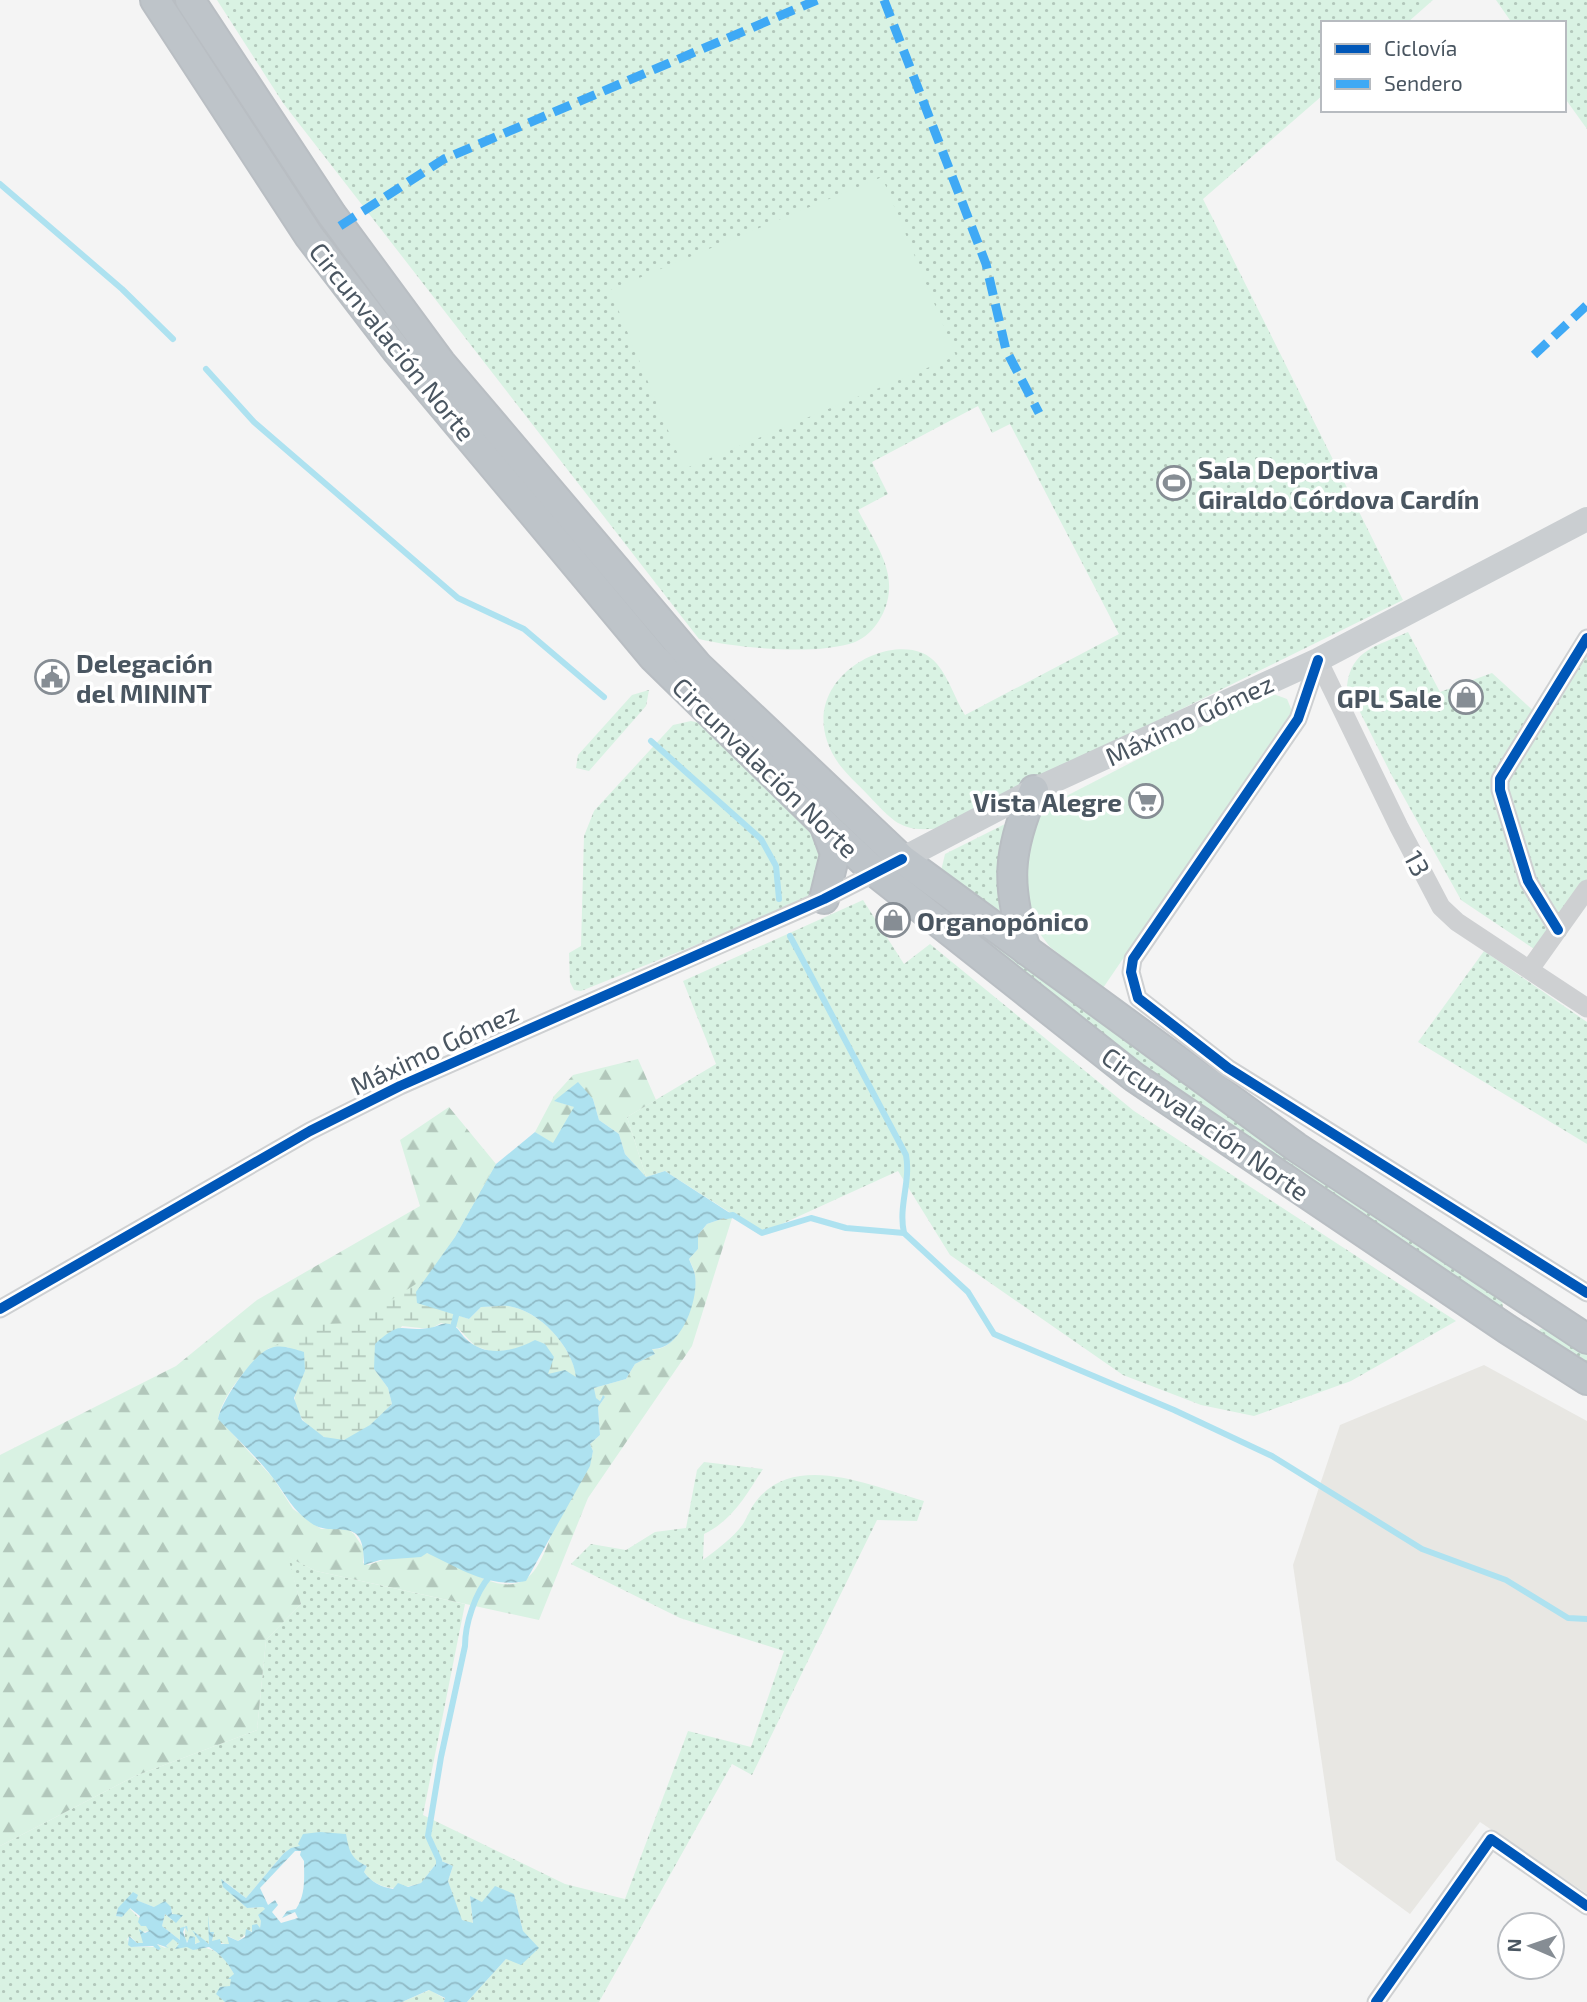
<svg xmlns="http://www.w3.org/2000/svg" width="1587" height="2002" viewBox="0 0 1587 2002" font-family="'Exo 2',sans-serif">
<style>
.commercial{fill:#e8e7e3}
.grass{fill:url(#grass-dots)}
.forest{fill:url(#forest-firs)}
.wetland{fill:url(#wetland-marsh)}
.park{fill:#d9f2e3}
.water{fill:url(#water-waves);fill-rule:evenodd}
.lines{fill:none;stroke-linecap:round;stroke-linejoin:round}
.stream{stroke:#aee2f0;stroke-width:6}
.highway-casing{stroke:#b9bec3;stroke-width:32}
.minor{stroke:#ced0d2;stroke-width:19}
.major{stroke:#caced1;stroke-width:24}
.highway{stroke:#bec4c9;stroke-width:28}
.quiet{stroke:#3fa9f5;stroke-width:9;stroke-dasharray:18 9;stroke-linecap:butt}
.cycleway-casing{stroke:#fff;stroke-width:15}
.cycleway{stroke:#0057b8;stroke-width:10}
.labels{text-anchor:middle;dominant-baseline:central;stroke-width:7;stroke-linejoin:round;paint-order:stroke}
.street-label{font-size:26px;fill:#4a5661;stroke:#fff}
.poi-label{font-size:26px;font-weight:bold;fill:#4a5661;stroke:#fff;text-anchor:start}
</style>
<defs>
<pattern id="grass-dots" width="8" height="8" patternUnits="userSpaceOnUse" patternTransform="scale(1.75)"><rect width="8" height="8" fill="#d9f2e3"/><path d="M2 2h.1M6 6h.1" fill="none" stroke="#b2c7bb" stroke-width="1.8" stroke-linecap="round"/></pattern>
<pattern id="forest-firs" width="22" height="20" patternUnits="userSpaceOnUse" patternTransform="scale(1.75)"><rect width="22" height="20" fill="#d9f2e3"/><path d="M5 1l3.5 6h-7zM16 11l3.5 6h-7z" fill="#b2c7bb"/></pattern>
<pattern id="wetland-marsh" width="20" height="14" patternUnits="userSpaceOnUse" patternTransform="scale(1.75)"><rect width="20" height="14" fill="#d9f2e3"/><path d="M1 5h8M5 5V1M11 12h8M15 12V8" fill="none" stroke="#b2c7bb"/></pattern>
<pattern id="water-waves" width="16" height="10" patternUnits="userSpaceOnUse" patternTransform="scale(1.75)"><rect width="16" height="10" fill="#aee2f0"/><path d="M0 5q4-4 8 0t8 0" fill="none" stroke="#90bac6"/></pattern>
</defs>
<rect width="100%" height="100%" fill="#f4f4f4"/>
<path class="commercial" d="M1484,1365L1587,1421V1894L1480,1822L1410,1914L1336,1860L1293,1565L1340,1425Z"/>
<g class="grass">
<path d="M217,0H1433L1407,23H1323V95L1203,199L1403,600L940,828C901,833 894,822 868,795C859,785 847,775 839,764C781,681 902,620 937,664C949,678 955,699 965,715L1119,634L1010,424L992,433L978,406L872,462L888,494L858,510C870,534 891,562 889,590C888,610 875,634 855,642C817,656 737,648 699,639L283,103Z"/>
<path d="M1496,0H1587V129L1564,97V23H1512Z"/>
<path d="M1408,632L1440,692L1492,673L1538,715L1587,638V889L1540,953L1461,900L1391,774L1347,686C1351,649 1378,646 1408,632Z"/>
<path d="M649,690L646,706L589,771L576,768L578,755L632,695Z"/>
<path d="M691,721L705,724L824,843L818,896L581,991L574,990L570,982L569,953L581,946L584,836L594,811L673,725Z"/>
<path d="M1011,821L1009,922L941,871L945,854Z"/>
<path d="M932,894C1119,1034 1307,1172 1502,1301L1503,1307L1500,1310L1320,1192L1124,1052L926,896Z"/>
<path d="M863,900L904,964L930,944L1134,1111L1456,1321L1351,1381L1254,1416L1201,1405L1123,1375L950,1255L898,1171L762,1233L665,1171L646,1177L627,1117L716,1064L683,981Z"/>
<path d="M1484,951L1587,1022V1144L1418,1042Z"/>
<path d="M1545,1328L1587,1354V1365L1539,1334L1540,1329Z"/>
<path d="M704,1462L763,1469C746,1495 733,1520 704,1534L703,1560C716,1550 733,1538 743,1524C748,1516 751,1507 757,1500C797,1451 873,1487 924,1501L917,1521L877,1520L752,1775L732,1764L599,2002H467L506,1959L523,1931L514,1894L482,1902L470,1897L473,1924L461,1920L448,1881L453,1866L439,1860L421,1883C399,1890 379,1892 364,1872L367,1866L355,1861L349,1852C329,1849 300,1840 284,1853L246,1898L223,1880L224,1887L247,1908L263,1907L266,1910L258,1915L261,1921L260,1929L248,1932L238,1941L228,1936L230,1945L212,1941L214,1932H210V1915L209,1944L196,1935L200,1942L194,1944L195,1938L185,1942V1925L180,1940L162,1926L165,1914L172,1920L176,1917L172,1913L171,1907H154L135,1900L118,1908L116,1916L122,1917L129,1908L149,1928V1931L142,1932L144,1944L137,1943L130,1936L127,1939L131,1947H157L156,1944L165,1948L173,1938L181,1946C210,1948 219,1946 234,1974L225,2002H0V1846L135,1776L257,1730L266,1640L301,1604L287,1556L316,1571L465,1604L423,1815L565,1884L625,1899L688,1731L751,1747L784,1651L680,1618L571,1564L591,1544L626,1550L655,1532L686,1528L697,1470Z"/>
<path d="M430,1990L445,1999L444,2002H402Z"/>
</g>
<g class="forest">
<path d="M638,1059L656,1100L627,1117L646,1177L625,1154L619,1134L599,1120L593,1099L555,1101L575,1107L553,1144L535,1132L554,1096L573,1075Z"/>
<path d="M449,1107L496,1164L455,1237L430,1275L375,1344L269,1348C249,1364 224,1393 218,1418L273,1478L293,1509L321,1529L346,1528L354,1534L364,1549L363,1563L369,1565C383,1559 410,1551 426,1553C457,1557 505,1608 534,1571C544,1558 550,1537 557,1522C569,1497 587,1479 593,1451L590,1444L600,1435L598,1407L605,1397L602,1396L600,1401L595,1398L594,1388L626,1379L635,1364L655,1354L652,1349C679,1353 698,1298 695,1275C694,1270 691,1263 689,1259L698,1249V1235L707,1224L733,1215L692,1346L588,1498L539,1620L316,1571L288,1557L301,1604L266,1640L257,1730L135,1776L0,1846V1455L176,1366L257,1300L420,1206L400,1140Z"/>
</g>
<path class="wetland" d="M496,1164L430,1305L469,1319L481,1307C489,1307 500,1305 508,1306C541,1311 572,1347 577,1378L547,1375L524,1346L504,1352L490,1351L475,1346L457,1327L441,1323L430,1329L402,1326L374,1369L388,1388L392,1404C380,1416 361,1437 343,1440C322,1444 293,1418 295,1397C296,1388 302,1378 305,1371L288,1347L269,1348L323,1324L355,1323L430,1275L455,1237Z"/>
<g class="park">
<path d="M882,177L956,356L684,469L610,290Z"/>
<path d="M1268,692L1287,699L1292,711L1103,988L1050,947L1032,923L1021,891L1030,828L1045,807Z"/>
</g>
<g class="water">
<path d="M578,1082L593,1099L599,1120L619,1134L625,1154L646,1177L665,1171L733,1215L707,1224L698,1235V1249L689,1259C691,1264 694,1270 695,1275C699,1301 680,1351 652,1349L655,1354L635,1364L626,1379L594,1388L596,1398L600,1401L603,1395L605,1397L598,1407L600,1435L590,1444L593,1451L590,1466L526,1581C490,1589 459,1568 427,1553L421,1557L380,1560L364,1565C365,1511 335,1540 311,1523C293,1511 286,1495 273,1478C257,1457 236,1438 218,1419C221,1402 254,1352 271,1348C281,1344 294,1349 304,1352L305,1371L294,1398L302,1420L324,1437L344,1440L370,1425L392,1404L388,1388L374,1369L375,1344C404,1318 399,1333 429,1328C439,1327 443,1320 454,1326C459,1329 461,1334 465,1338C485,1358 513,1352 535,1340L545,1344L554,1357L548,1374L565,1370L576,1377C573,1347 539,1310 508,1306C500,1305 490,1307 481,1307L469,1319L417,1303L416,1292L455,1237L496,1164L535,1132L553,1143L574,1107L554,1101Z"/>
<path d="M320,1832L346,1834C349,1851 351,1859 367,1866L364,1872C371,1882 381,1887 393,1889L398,1883L408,1887L421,1883L439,1860L453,1866L448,1881L462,1920L473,1923L470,1896L482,1902L495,1886L514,1894L523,1931L539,1948L521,1965L506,1959L467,2002H444L445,1998L429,1990L402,2002H225L216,1994L220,1987L230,1986L231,1979H228L234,1974C227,1961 220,1954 209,1947L193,1950L187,1947L175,1949L179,1944L173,1939L166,1946L169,1948L157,1944L161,1949L158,1950L153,1946L131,1947L128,1945L129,1936L137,1943H143L139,1929L145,1933L149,1931L146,1926H141L138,1922L140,1916L130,1908L122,1917L116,1916L118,1908L133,1892L138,1895L136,1900L154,1907L165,1901L171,1907L172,1914L183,1915L176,1923L165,1914L162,1926L180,1940V1928L187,1926L188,1932L185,1927L183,1932L187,1943L190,1936L195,1937V1944L200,1942L192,1930L209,1944L208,1915L210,1932H214L212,1941L220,1939L221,1944H229L227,1936L238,1941L245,1937L246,1929L252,1932V1925L257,1924L260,1928L261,1921L258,1915L265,1909L263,1907L247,1908L223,1887L221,1879L246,1898L284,1853L291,1848L300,1846L298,1844L303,1834ZM295,1851H301L300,1855L304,1861C304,1878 306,1894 296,1909L287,1911L282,1918L295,1912L298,1918L281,1923L272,1912L278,1905L275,1900L268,1905L260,1888Z"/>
</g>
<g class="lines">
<g class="stream">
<path d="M0,184L122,289L173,339"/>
<path d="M206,369L254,422L458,598L524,629L604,697"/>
<path d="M651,741L761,839L776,866L779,899"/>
<path d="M790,936L906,1155C911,1182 898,1206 904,1233"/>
<path d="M726,1216L733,1215L762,1233L811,1218L846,1228L904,1233L968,1292L994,1334L1174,1410L1272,1456L1422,1549L1506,1580L1568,1618L1587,1619"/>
<path d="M452,1331L458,1308"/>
<path d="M439,1867V1860L428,1836L441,1757L465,1646C465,1624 475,1593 490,1576"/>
</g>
<g class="highway-casing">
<g id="highway">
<path d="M155,0L309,236L397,351L653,657L824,824L875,872L1134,1077L1507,1329L1587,1380"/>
<path d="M190,0L332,215L441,363L698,666L902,859L1296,1147L1587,1339"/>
<path d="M824,824L835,854L824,899"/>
<path d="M1026,950C1006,886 1007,852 1034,790"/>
</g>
</g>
<g class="minor">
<path d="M1318,660L1298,719L1133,959L1131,972L1138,998L1228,1068L1587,1293"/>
<path d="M1318,660L1399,827L1441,907L1457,922L1587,1008"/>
<path d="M1558,930L1528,881L1500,790V779L1587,638"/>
<path d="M1530,969L1587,889"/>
<path d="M0,1309L310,1131L400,1086L824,899L885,868"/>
<path d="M1376,2002L1491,1839L1587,1906"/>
</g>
<path class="major" d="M902,859L1034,790L1318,660L1587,519"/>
<use href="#highway" class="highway"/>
<g class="quiet">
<path d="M884,0L986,264L1006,350L1039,413"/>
<path d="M340,226L444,159L817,0"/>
<path d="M1534,355L1587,305"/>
</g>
<g class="cycleway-casing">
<g id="cycleway">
<path d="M1318,660L1298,719L1133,959L1131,972L1138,998L1228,1068L1587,1293"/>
<path d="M1558,930L1528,881L1500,790V779L1587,638"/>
<path d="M0,1309L310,1131L400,1086L824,899L902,859"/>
<path d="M1376,2002L1491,1839L1587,1906"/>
</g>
</g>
<use href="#cycleway" class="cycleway"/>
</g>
<defs>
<g id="stadium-ring" transform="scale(1.75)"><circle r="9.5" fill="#fff" stroke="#868d94" stroke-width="1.5"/><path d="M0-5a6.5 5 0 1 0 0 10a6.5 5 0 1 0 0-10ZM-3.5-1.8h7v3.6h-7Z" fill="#868d94"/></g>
<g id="civic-ring" transform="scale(1.75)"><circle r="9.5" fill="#fff" stroke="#868d94" stroke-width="1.5"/><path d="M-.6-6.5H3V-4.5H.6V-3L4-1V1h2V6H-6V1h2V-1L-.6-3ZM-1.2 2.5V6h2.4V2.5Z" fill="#868d94"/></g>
<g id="shop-ring" transform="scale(1.75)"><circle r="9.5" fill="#fff" stroke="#868d94" stroke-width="1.5"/><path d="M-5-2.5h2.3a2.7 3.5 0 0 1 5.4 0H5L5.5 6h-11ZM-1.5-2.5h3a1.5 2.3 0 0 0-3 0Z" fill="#868d94"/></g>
<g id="supermarket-ring" transform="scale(1.75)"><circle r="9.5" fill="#fff" stroke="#868d94" stroke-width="1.5"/><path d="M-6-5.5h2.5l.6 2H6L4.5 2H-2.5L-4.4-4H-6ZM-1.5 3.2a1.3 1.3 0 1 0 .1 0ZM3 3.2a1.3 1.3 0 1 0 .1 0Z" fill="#868d94"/></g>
</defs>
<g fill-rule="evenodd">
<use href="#stadium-ring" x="1174" y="483"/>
<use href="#civic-ring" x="52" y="677"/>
<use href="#shop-ring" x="1466" y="697"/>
<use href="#supermarket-ring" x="1146" y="801"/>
<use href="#shop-ring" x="893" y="920"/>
</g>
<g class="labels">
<g class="street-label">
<text transform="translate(393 341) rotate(51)">Circunvalación Norte</text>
<text transform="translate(1189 719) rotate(-25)">Máximo Gómez</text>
<text transform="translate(766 767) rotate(44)">Circunvalación Norte</text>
<text transform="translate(1418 863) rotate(62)">13</text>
<text transform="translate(434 1048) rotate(-25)">Máximo Gómez</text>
<text transform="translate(1206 1123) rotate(35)">Circunvalación Norte</text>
</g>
<g class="poi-label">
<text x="1198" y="468">Sala Deportiva<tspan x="1198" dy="30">Giraldo Córdova Cardín</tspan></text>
<text x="76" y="662">Delegación<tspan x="76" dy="30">del MININT</tspan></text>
<text x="1442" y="697" text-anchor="end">GPL Sale</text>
<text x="1122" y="801" text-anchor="end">Vista Alegre</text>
<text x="917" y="920">Organopónico</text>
</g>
</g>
<rect x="1321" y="21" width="245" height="91" fill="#ffffff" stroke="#b7bbc0" stroke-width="2"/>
<rect x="1335" y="44" width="35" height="10" fill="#0057b8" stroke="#b7bbc0" stroke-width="2"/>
<text x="1384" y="56" font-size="21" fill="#4a5661">Ciclovía</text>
<rect x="1335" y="79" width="35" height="10" fill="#3fa9f5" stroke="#b7bbc0" stroke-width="2"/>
<text x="1384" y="91" font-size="21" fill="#4a5661">Sendero</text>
<g transform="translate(1531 1946) rotate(272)"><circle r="33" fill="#ffffff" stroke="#b7bbc0" stroke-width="2"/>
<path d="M0-5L12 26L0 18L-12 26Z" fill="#868d94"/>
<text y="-10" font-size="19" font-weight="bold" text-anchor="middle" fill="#4a5661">N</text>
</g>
</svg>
